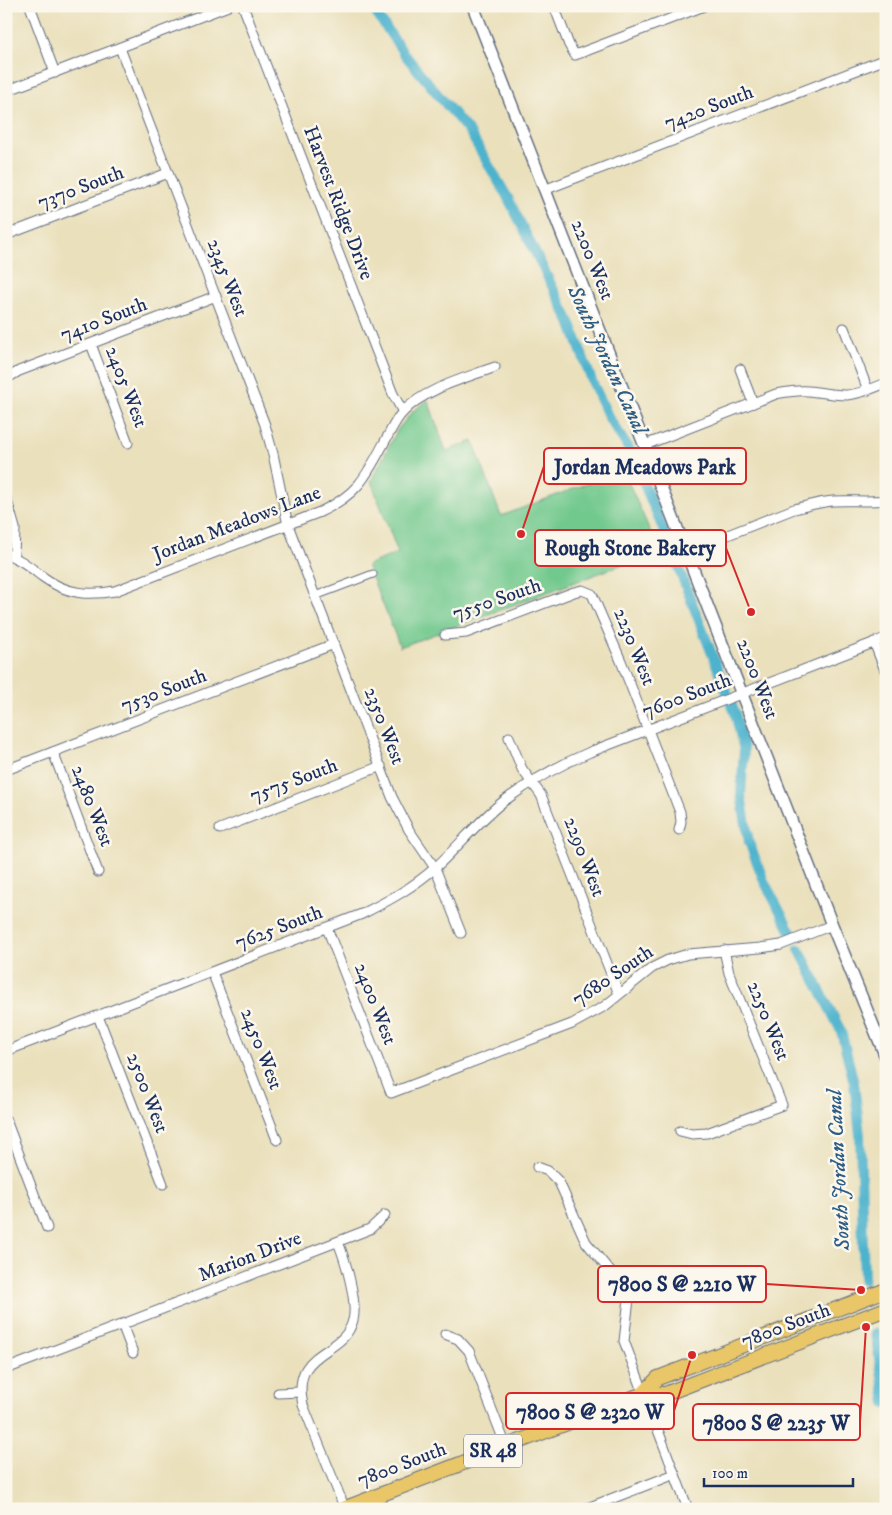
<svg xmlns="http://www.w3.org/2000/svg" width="892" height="1515" viewBox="0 0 892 1515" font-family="'IM FELL DW Pica',serif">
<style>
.green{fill:#72c98e;stroke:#467c76}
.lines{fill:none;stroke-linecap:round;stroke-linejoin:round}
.canal{stroke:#4eb3cd;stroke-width:10}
.pedestrian-casing{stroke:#636d7f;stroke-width:9}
.minor-casing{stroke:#636d7f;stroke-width:11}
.tertiary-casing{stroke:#636d7f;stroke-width:14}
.primary-casing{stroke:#636d7f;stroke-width:16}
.pedestrian{stroke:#fff;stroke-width:7}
.minor{stroke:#fff;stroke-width:9}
.tertiary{stroke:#fff;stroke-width:11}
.primary{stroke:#e9c769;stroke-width:14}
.labels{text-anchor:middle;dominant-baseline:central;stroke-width:5;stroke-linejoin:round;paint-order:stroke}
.shield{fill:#fbf7ec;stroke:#5e6b89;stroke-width:1}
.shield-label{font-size:19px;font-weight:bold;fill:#1b2f5e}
.street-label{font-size:20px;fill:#1b2f5e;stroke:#fbf7ec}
.water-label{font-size:21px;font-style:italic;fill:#2d5d85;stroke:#fbf7ec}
.leader{fill:none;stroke:#d62828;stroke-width:2}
.callout-dot{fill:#d62828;stroke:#fbf7ec;stroke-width:2}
.callout{fill:#fbf7ec;stroke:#d62828;stroke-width:2}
.callout-label{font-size:21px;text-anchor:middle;font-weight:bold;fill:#1b2f5e}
</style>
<rect width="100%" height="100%" fill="#fbf7ec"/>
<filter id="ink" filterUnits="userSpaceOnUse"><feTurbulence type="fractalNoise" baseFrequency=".02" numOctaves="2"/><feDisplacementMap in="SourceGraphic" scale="10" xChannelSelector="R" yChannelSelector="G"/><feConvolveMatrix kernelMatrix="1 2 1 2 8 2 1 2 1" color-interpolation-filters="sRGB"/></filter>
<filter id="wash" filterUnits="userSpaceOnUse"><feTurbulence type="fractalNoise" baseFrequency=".0096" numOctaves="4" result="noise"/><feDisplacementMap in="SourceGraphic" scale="20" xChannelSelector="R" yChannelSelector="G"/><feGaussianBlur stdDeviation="1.12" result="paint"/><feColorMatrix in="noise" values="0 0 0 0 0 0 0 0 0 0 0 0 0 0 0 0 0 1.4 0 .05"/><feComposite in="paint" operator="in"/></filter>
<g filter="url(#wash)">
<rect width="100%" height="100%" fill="#eae0bc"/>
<path class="green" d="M428,400L446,451L473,441L501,516L623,470L659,551L400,647L367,565L398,553L371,481L398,429L413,411Z"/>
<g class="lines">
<g class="canal">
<path d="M371,6L405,55L470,133L508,198L570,322L592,381L609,418L629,449L664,531L735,713L744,750L741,795L749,842L764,881L791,932"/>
<path d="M799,949L841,1031L854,1083L860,1135L864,1280"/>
<path d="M875,1333L886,1403"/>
</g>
</g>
</g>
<g filter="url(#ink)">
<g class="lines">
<g class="pedestrian-casing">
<path id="pedestrian" d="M315,596L373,574"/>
</g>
<g class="minor-casing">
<g id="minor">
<path d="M30,6L55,73"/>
<path d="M243,6L393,394L403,412"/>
<path d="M554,6L569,45L575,55L704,6"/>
<path d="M120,48L265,425L273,454L288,525L315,596L392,797L409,830L435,868L461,933"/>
<path d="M6,91L228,6"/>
<path d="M544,190L886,59"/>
<path d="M6,235L168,173"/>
<path d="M844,328L868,390"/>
<path d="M91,344L128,443"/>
<path d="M740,369L753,403"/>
<path d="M6,379L19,371L216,296"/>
<path d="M645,445L776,394C787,392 797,390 808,391C821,392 834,395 847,395C861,394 874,388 886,383"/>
<path d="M6,497L15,528L14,557"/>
<path d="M687,551L794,509C807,506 820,502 833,501C851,500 868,502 886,500"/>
<path d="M6,554C21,559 31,568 43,577C66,594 88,596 115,591L320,512C358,494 366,477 385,441C391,431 395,420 403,412C424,389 466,378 495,367"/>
<path d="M445,635L466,633L574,592L582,590L592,594L621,661L680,812L681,822L679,830"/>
<path d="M874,642L886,673"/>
<path d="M509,737L522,769L541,795L619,994"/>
<path d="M53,752L98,872"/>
<path d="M6,770L334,644"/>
<path d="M220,829L381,766"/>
<path d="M327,928L391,1093L572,1024L605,1006L652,968L668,960L688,954L760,948L781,945L832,925"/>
<path d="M212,972L277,1140"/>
<path d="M98,1016L163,1184"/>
<path d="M6,1051L362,914C388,901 414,887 436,867C459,846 479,820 504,801C531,781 559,765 590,752L886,638"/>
<path d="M6,1120L47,1228"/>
<path d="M680,1131L692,1134L707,1133L782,1105L729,973L724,950"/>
<path d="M537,1167L548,1171L559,1182L586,1242L627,1292L629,1299L624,1341L688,1509"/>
<path d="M338,1242C345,1259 358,1302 353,1320C344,1357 290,1348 303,1405L345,1509"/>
<path d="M122,1324L133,1353"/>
<path d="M445,1334L458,1339L469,1351L506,1446"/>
<path d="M6,1369L352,1236L370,1229L385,1215"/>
<path d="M278,1393L300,1392"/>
<path d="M585,1509L675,1474"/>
</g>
</g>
<g class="tertiary-casing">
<path id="tertiary" d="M473,6L832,925L886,1057"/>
</g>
<g class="primary-casing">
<g id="primary">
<path d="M643,1394L658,1378L886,1290"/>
<path d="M343,1509L643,1394H665L886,1309"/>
</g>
</g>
<use href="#pedestrian" class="pedestrian"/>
<use href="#minor" class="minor"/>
<use href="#tertiary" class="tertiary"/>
<use href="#primary" class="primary"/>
</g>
</g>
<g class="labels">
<rect class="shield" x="464" y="1434.5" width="58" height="33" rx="4"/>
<g class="shield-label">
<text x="493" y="1451">SR 48</text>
</g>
<g class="street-label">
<text transform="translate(709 108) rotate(-21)">7420 South</text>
<text transform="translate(81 188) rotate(-21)">7370 South</text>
<text transform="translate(338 203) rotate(69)">Harvest Ridge Drive</text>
<text transform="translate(592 260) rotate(68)">2200 West</text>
<text transform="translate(227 278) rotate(69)">2345 West</text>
<text transform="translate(104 320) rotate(-21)">7410 South</text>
<text transform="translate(126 387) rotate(69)">2405 West</text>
<text transform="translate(237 524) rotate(-21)">Jordan Meadows Lane</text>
<text transform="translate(497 600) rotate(-19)">7550 South</text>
<text transform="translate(634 647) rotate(68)">2230 West</text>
<text transform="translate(757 679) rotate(69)">2200 West</text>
<text transform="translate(164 691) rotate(-21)">7530 South</text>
<text transform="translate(687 696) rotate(-21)">7600 South</text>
<text transform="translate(384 726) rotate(69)">2350 West</text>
<text transform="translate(294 781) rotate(-21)">7575 South</text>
<text transform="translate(92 806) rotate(69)">2480 West</text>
<text transform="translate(584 857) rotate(69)">2290 West</text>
<text transform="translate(279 928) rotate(-21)">7625 South</text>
<text transform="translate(613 976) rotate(-34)">7680 South</text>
<text transform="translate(375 1004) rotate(69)">2400 West</text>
<text transform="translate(768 1021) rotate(68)">2250 West</text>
<text transform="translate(261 1049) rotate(69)">2450 West</text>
<text transform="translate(147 1093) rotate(69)">2500 West</text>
<text transform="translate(250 1257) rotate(-21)">Marion Drive</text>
<text transform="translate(786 1326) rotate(-21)">7800 South</text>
<text transform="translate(402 1465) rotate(-21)">7800 South</text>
</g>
<g class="water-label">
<text transform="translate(607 360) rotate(65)">South Jordan Canal</text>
<text transform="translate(839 1170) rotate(-93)">South Jordan Canal</text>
</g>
</g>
<path class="leader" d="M521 534L544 466M751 612L726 548M861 1290L766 1284M692 1355L674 1411M866 1327L860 1422"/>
<g class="callout-dot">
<circle cx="521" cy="534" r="5"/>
<circle cx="751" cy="612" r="5"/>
<circle cx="861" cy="1290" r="5"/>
<circle cx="692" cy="1355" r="5"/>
<circle cx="866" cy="1327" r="5"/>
</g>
<g class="callout">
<rect x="544" y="448" width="202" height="36" rx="5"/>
<rect x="535" y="530" width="191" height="36" rx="5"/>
<rect x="598" y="1266" width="168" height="36" rx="5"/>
<rect x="506" y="1393" width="168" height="36" rx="5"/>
<rect x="693" y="1404" width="167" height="36" rx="5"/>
</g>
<g class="callout-label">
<text x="645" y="474">Jordan Meadows Park</text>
<text x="630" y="555">Rough Stone Bakery</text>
<text x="682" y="1291">7800 S @ 2210 W</text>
<text x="590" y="1419">7800 S @ 2320 W</text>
<text x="776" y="1430">7800 S @ 2235 W</text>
</g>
<rect width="892" height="1515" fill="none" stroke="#fbf7ec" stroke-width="25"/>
<path d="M704 1478v8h149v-8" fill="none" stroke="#1b2f5e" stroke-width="2.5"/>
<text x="712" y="1478" font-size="15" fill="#1b2f5e" stroke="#fbf7ec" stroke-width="4" paint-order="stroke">100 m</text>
</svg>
